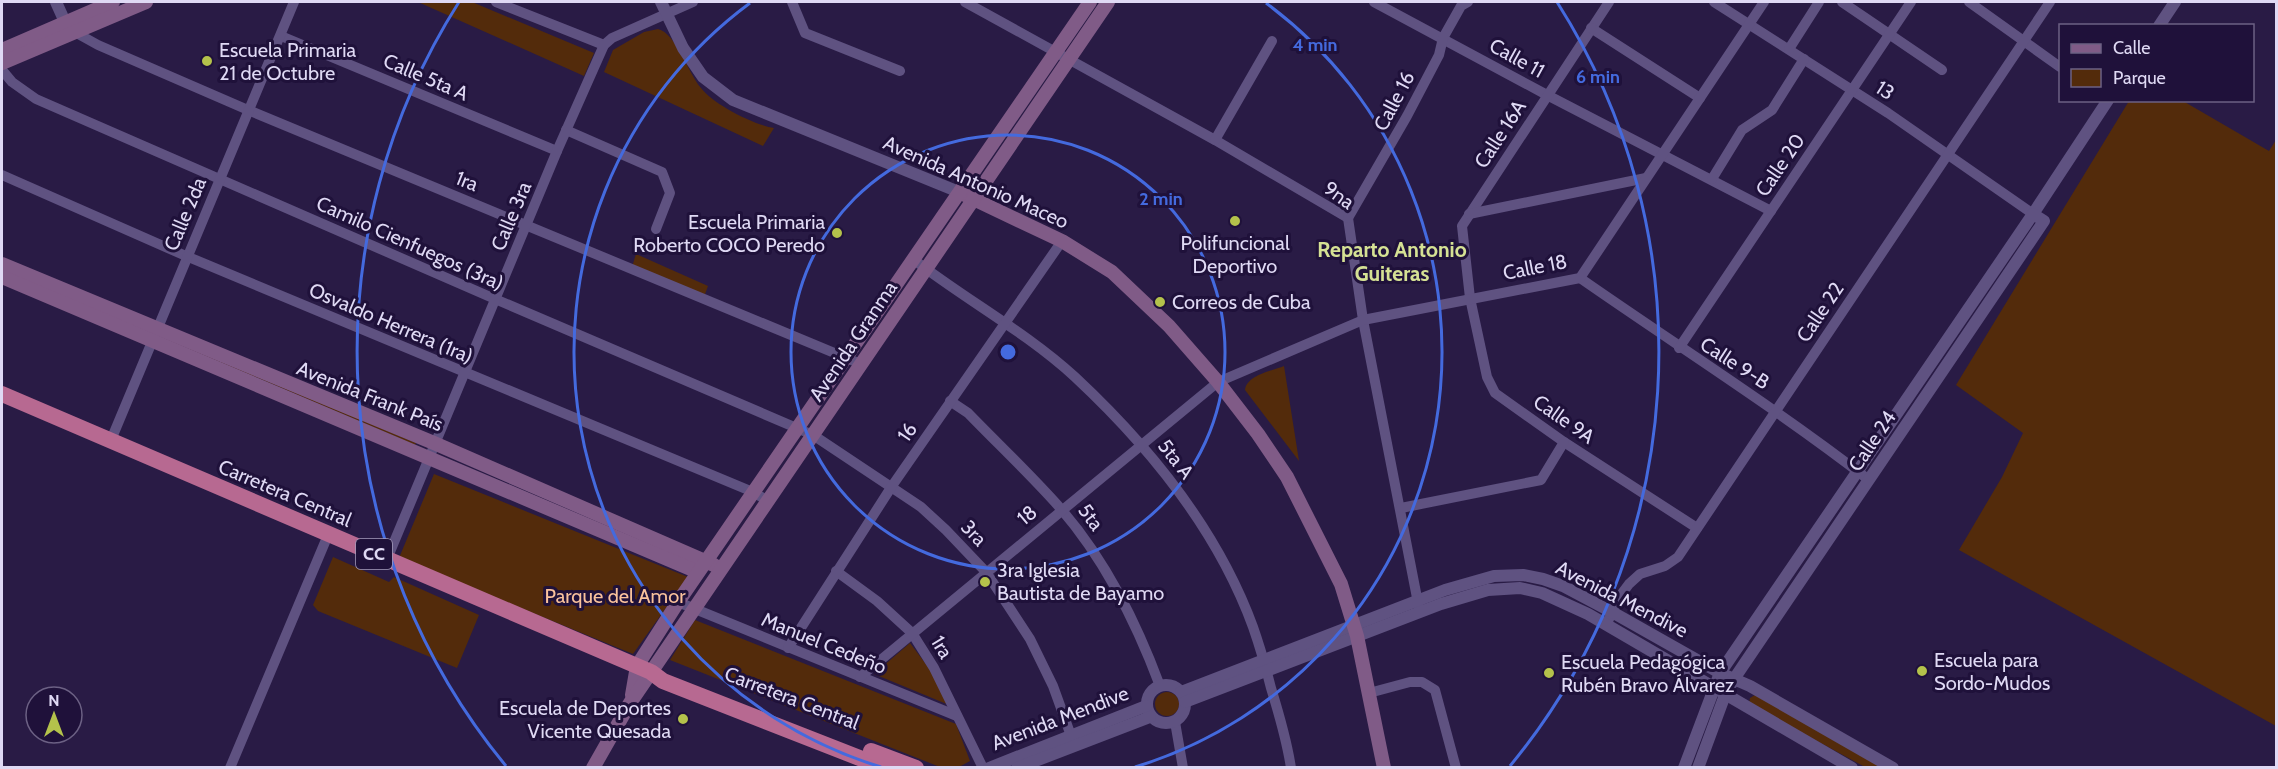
<svg xmlns="http://www.w3.org/2000/svg" width="2278" height="769" viewBox="0 0 2278 769" font-family="Cabin,sans-serif">
<style>
.green{fill:#532b0b}
.lines{fill:none;stroke-linecap:round;stroke-linejoin:round}
.minor{stroke:#5f5281;stroke-width:10}
.tertiary{stroke:#5f5281;stroke-width:12}
.secondary{stroke:#805b87;stroke-width:14}
.trunk{stroke:#b76991;stroke-width:16}
.ring{fill:none;stroke:#446ade;stroke-width:3}
.poi-dot{fill:#b4c24b;stroke:#1f113a;stroke-width:2}
.labels{text-anchor:middle;dominant-baseline:central;stroke-width:6;stroke-linejoin:round;paint-order:stroke}
.shield{fill:#1f113a;stroke:#a59dbc;stroke-width:1.5}
.shield-label{font-size:18px;font-weight:bold;fill:#dfd9f4}
.poi-label{font-size:20px;fill:#dfd9f4;stroke:#1f113a;text-anchor:start}
.street-label{font-size:20px;fill:#dfd9f4;stroke:#1f113a}
.park-label{font-size:20px;fill:#fac29c;stroke:#1f113a}
.neighbourhood-label{font-size:21px;font-weight:bold;fill:#d5e194;stroke:#1f113a}
.centre{fill:#446ade;stroke:#1f113a;stroke-width:3}
.ring-label{font-size:18px;text-anchor:middle;font-weight:bold;fill:#446ade;stroke:#1f113a;stroke-width:6;stroke-linejoin:round;paint-order:stroke}
</style>
<rect width="100%" height="100%" fill="#291b45"/>
<g class="green">
<path d="M418,2H472L594,53L584,76Z"/>
<path d="M658,29C676,33 688,73 701,88C713,104 754,125 774,128L763,146L604,72L613,50L644,32Z"/>
<path d="M2129,101H2183L2269,151L2276,140V726L1959,550L2002,477L2023,433L1956,385Z"/>
<path d="M636,254L708,286L704,297L632,267Z"/>
<path d="M158,333L416,443L415,445L157,335Z"/>
<path d="M1284,366L1299,461L1245,390C1247,375 1272,371 1284,366Z"/>
<path d="M434,474L688,577L633,654L399,558Z"/>
<path d="M333,557L389,582L394,577L479,615L457,668L318,611L313,605Z"/>
<path d="M695,620L956,724L970,761L959,767H940L670,660Z"/>
<path d="M910,643L931,671L949,705L874,674Z"/>
<circle cx="1167" cy="704" r="12"/>
<path d="M1755,695L1886,767H1865L1749,704L1750,698Z"/>
</g>
<g class="lines">
<g class="minor">
<path d="M496,2L604,45"/>
<path d="M792,2L805,33L900,71"/>
<path d="M965,2L1215,140L1348,218"/>
<path d="M1374,2L1547,95L1771,211"/>
<path d="M1609,2L1462,226L1470,298L1487,377L1495,393L1564,442L1697,528"/>
<path d="M1714,2L1888,113L2033,214"/>
<path d="M1842,2L1942,70"/>
<path d="M1969,2L2060,67"/>
<path d="M1591,28L1700,98"/>
<path d="M71,30L98,45L248,110L861,364"/>
<path d="M281,36L557,151"/>
<path d="M1789,49L1819,2"/>
<path d="M2,70L12,82L36,99L495,299L813,435L921,507L946,530L986,572L1030,639L1053,686L1074,744"/>
<path d="M566,130L662,172L670,193L656,229"/>
<path d="M1215,140L1272,41"/>
<path d="M2,175L186,256L753,492L768,501"/>
<path d="M1712,179L1742,130L1772,110L1804,59"/>
<path d="M1469,214L1646,178"/>
<path d="M1348,218L1363,320L1419,608"/>
<path d="M1348,218L1407,116L1439,55L1443,38L1461,6L1468,2"/>
<path d="M913,259C966,300 1026,332 1075,377C1149,446 1218,531 1253,627C1260,647 1266,668 1271,688C1279,714 1287,741 1291,768"/>
<path d="M1580,278C1676,345 1776,408 1869,480"/>
<path d="M1679,348L1911,2"/>
<path d="M950,401L968,413C999,445 1032,476 1061,509C1106,561 1136,622 1160,686"/>
<path d="M111,440L294,2"/>
<path d="M1401,508L1541,480L1564,442"/>
<path d="M387,559L557,151L604,45L612,38L693,2"/>
<path d="M836,571L877,601L912,633L934,668L983,768"/>
<path d="M678,602L957,716"/>
<path d="M1606,625L1620,596L1629,584L1640,574L1665,566L1678,557L2050,2"/>
<path d="M788,648L892,486L1062,241"/>
<path d="M860,677L1218,382L1363,320L1580,278L1764,2"/>
<path d="M1369,693L1410,682H1422L1435,690L1456,768"/>
<path d="M1175,722L1183,768"/>
<path d="M230,768L328,535"/>
</g>
<g class="tertiary">
<path d="M56,2L65,22"/>
<path d="M661,2L683,48L703,77L733,100L959,192"/>
<path d="M2159,26L2175,2"/>
<path d="M2033,214L2108,100"/>
<circle cx="1166" cy="704" r="19"/>
<path d="M1181,692L1445,590L1494,576L1523,575L1543,579L1563,586L1612,612L1720,673L1750,686L1893,768"/>
<path d="M1185,702L1441,604L1488,590L1520,588L1542,593L1588,614L1852,768"/>
<path d="M989,768L1146,706"/>
<path d="M1017,768L1150,717"/>
<path d="M1684,768L1720,673L2033,214L2044,221L1734,679L1725,695L1698,768"/>
</g>
<g class="secondary">
<path d="M2,50L113,2"/>
<path d="M2,63L146,2"/>
<path d="M965,195L1062,241L1112,272L1169,326L1218,382L1258,434L1287,477L1341,584L1357,636L1384,768"/>
<path d="M2,264L434,443L714,565"/>
<path d="M2,277L698,572"/>
<path d="M632,695L637,666L678,602L1090,2"/>
<path d="M593,768L630,703L1108,2"/>
</g>
<g class="trunk">
<path d="M2,394L637,666L651,672L663,681L885,768"/>
<path d="M871,751L916,768"/>
</g>
</g>
<g class="ring">
<circle cx="1008" cy="352" r="217"/>
<path d="M881 767A434 434 0 0 1 750 3M1266 3A434 434 0 0 1 1135 767"/>
<path d="M506 766A651 651 0 0 1 459 2M1557 2A651 651 0 0 1 1510 766"/>
</g>
<g class="poi-dot">
<circle cx="207" cy="61" r="6"/>
<circle cx="1235" cy="221" r="6"/>
<circle cx="837" cy="233" r="6"/>
<circle cx="1160" cy="302" r="6"/>
<circle cx="985" cy="582" r="6"/>
<circle cx="1922" cy="671" r="6"/>
<circle cx="1549" cy="673" r="6"/>
<circle cx="683" cy="719" r="6"/>
</g>
<g class="labels">
<rect class="shield" x="356" y="539" width="36" height="30" rx="4.5"/>
<g class="shield-label">
<text x="374" y="554">CC</text>
</g>
<g class="poi-label">
<text x="219" y="50">Escuela Primaria<tspan x="219" dy="23">21 de Octubre</tspan></text>
<text x="825" y="222" text-anchor="end">Escuela Primaria<tspan x="825" dy="23">Roberto COCO Peredo</tspan></text>
<text x="1235" y="243" text-anchor="middle">Polifuncional<tspan x="1235" dy="23">Deportivo</tspan></text>
<text x="1172" y="302">Correos de Cuba</text>
<text x="997" y="570">3ra Iglesia<tspan x="997" dy="23">Bautista de Bayamo</tspan></text>
<text x="1934" y="660">Escuela para<tspan x="1934" dy="23">Sordo-Mudos</tspan></text>
<text x="1561" y="662">Escuela Pedagógica<tspan x="1561" dy="23">Rubén Bravo Álvarez</tspan></text>
<text x="671" y="708" text-anchor="end">Escuela de Deportes<tspan x="671" dy="23">Vicente Quesada</tspan></text>
</g>
<g class="street-label">
<text transform="translate(1517 58) rotate(29)">Calle 11</text>
<text transform="translate(426 77) rotate(23)">Calle 5ta A</text>
<text transform="translate(1885 90) rotate(33)">13</text>
<text transform="translate(1394 101) rotate(-62)">Calle 16</text>
<text transform="translate(1500 134) rotate(-57)">Calle 16A</text>
<text transform="translate(1780 165) rotate(-56)">Calle 20</text>
<text transform="translate(467 181) rotate(22)">1ra</text>
<text transform="translate(976 182) rotate(24)">Avenida Antonio Maceo</text>
<text transform="translate(1339 195) rotate(36)">9na</text>
<text transform="translate(185 214) rotate(-67)">Calle 2da</text>
<text transform="translate(511 216) rotate(-67)">Calle 3ra</text>
<text transform="translate(410 243) rotate(24)">Camilo Cienfuegos (3ra)</text>
<text transform="translate(1535 267) rotate(-11)">Calle 18</text>
<text transform="translate(1820 312) rotate(-56)">Calle 22</text>
<text transform="translate(391 323) rotate(23)">Osvaldo Herrera (1ra)</text>
<text transform="translate(853 341) rotate(-56)">Avenida Granma</text>
<text transform="translate(1735 363) rotate(33)">Calle 9-B</text>
<text transform="translate(370 396) rotate(22)">Avenida Frank País</text>
<text transform="translate(1564 419) rotate(35)">Calle 9A</text>
<text transform="translate(907 432) rotate(-56)">16</text>
<text transform="translate(1872 441) rotate(-56)">Calle 24</text>
<text transform="translate(1176 459) rotate(52)">5ta A</text>
<text transform="translate(285 493) rotate(23)">Carretera Central</text>
<text transform="translate(1027 515) rotate(-40)">18</text>
<text transform="translate(1091 517) rotate(53)">5ta</text>
<text transform="translate(974 533) rotate(47)">3ra</text>
<text transform="translate(1622 599) rotate(27)">Avenida Mendive</text>
<text transform="translate(824 643) rotate(22)">Manuel Cedeño</text>
<text transform="translate(942 647) rotate(59)">1ra</text>
<text transform="translate(792 698) rotate(21)">Carretera Central</text>
<text transform="translate(1060 718) rotate(-21)">Avenida Mendive</text>
</g>
<g class="park-label">
<text x="615" y="596">Parque del Amor</text>
</g>
<g class="neighbourhood-label">
<text x="1392" y="249">Reparto Antonio<tspan x="1392" dy="24">Guiteras</tspan></text>
</g>
</g>
<circle cx="1008" cy="352" r="9" class="centre"/>
<g class="ring-label">
<text x="1315" y="51">4 min</text>
<text x="1598" y="83">6 min</text>
<text x="1161" y="205">2 min</text>
</g>
<rect width="2278" height="769" fill="none" stroke="#dfd9f4" stroke-width="6"/>
<rect x="2059" y="24" width="195" height="78" fill="#1f113a" stroke="#6c6184" stroke-width="1.5"/>
<rect x="2071" y="44" width="30" height="9" fill="#805b87" stroke="#6c6184" stroke-width="1.5"/>
<text x="2113" y="54" font-size="18" fill="#dfd9f4">Calle</text>
<rect x="2071" y="69" width="30" height="18" fill="#532b0b" stroke="#6c6184" stroke-width="1.5"/>
<text x="2113" y="84" font-size="18" fill="#dfd9f4">Parque</text>
<g transform="translate(54 715)"><circle r="28" fill="#1f113a" stroke="#6c6184" stroke-width="1.5"/>
<path d="M0-4.5L10 22L0 15L-10 22Z" fill="#b4c24b"/>
<text y="-9" font-size="16" font-weight="bold" text-anchor="middle" fill="#dfd9f4">N</text>
</g>
</svg>
